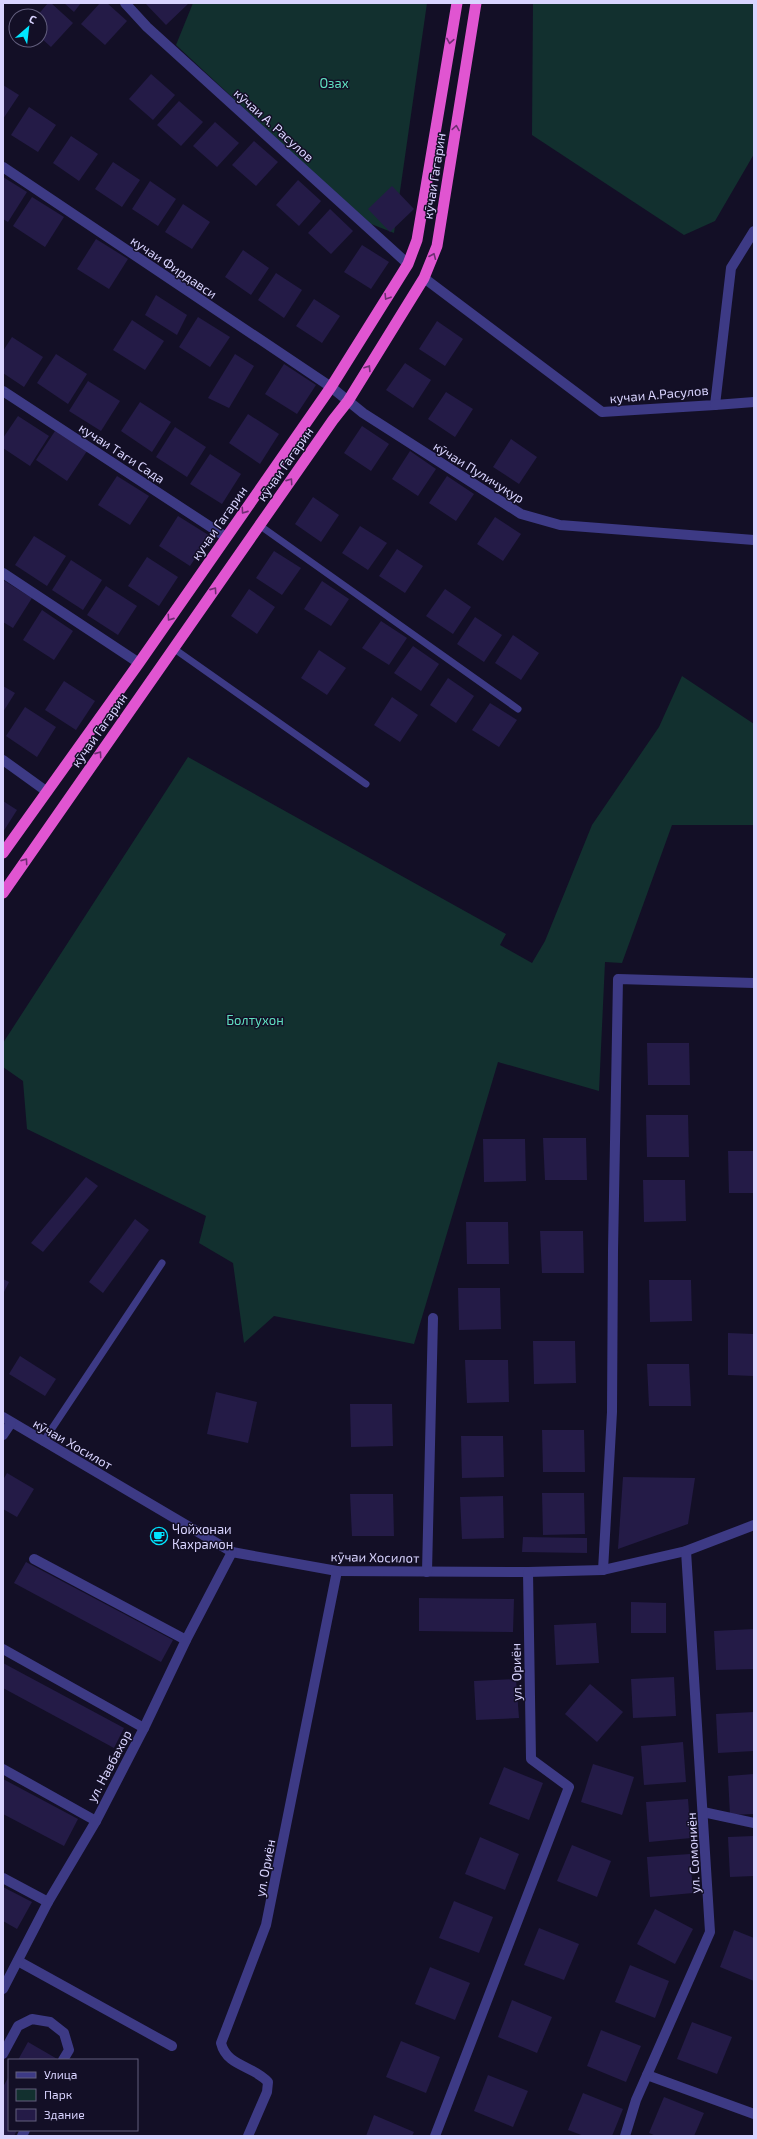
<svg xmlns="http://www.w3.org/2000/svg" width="757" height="2139" viewBox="0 0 757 2139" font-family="'Exo 2',sans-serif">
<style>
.green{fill:#12302f}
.building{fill:#241b47}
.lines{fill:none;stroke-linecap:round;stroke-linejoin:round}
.service{stroke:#3d3a85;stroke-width:7}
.minor{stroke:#3d3a85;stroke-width:10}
.tertiary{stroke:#3d3a85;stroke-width:10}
.trunk{stroke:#e055d1;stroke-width:11}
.oneway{stroke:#6f2e73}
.labels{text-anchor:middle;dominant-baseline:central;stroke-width:3;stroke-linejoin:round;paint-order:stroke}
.park-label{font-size:13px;fill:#5fe0c0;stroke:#130f26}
.street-label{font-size:13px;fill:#d9d4ff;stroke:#130f26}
.poi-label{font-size:13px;fill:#d9d4ff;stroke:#130f26;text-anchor:start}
</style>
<rect width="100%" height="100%" fill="#130f26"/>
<g class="green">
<path d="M193,3H427L394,233L366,222L176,45Z"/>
<path d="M533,3H754V154L715,221L684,235L532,135Z"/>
<path d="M682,676L754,724V825H672L622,963L605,962L599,1091L498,1062L414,1344L274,1316L244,1343L233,1263L199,1243L206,1216L27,1129L23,1081L3,1067V1043L188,757L506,934L500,945L532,963L545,941L592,825L659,727Z"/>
</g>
<g class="building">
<path d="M48,3H51L73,23L51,47L40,37V16H37Z"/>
<path d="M64,3H81L74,12Z"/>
<path d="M100,3H107L127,21L105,45L81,24Z"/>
<path d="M145,3H189L166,25Z"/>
<path d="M151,74L175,95L153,120L129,99Z"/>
<path d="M3,85L19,95L3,119Z"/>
<path d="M179,101L203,122L181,146L157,125Z"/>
<path d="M29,107L56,125L38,152L11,135Z"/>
<path d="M215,122L239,143L217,167L193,146Z"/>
<path d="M71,136L98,154L79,181L53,163Z"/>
<path d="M254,141L278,162L256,186L232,165Z"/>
<path d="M113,162L140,180L122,207L95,189Z"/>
<path d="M3,177L27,192L8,222L3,219Z"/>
<path d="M298,180L321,201L299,226L276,205Z"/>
<path d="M150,181L176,199L158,226L132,209Z"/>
<path d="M392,186L414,209L390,232L368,209Z"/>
<path d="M32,197L64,217L45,247L13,226Z"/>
<path d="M183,204L210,222L192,249L165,232Z"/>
<path d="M330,209L353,231L331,254L308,233Z"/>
<path d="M96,239L128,259L109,289L77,269Z"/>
<path d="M362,245L389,262L371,289L344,272Z"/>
<path d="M243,250L269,268L251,295L225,277Z"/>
<path d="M276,273L302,290L284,318L258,300Z"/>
<path d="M156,295L187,315L177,335L145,315Z"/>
<path d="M314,299L340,316L322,343L296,326Z"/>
<path d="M198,317L230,337L210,367L179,347Z"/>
<path d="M132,320L164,341L145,370L113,350Z"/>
<path d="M437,321L463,339L445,366L419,349Z"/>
<path d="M12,337L43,357L24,387L3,373V351Z"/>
<path d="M56,354L87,374L68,404L37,383Z"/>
<path d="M235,354L254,366L229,408L208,398Z"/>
<path d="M405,363L431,380L413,408L386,390Z"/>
<path d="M284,364L316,385L297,414L265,394Z"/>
<path d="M88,381L120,401L101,431L69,411Z"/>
<path d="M446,392L473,409L455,437L428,419Z"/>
<path d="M140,402L171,422L152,452L121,431Z"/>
<path d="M248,414L279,434L260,464L229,443Z"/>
<path d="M18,416L49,436L30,466L3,448V438Z"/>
<path d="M362,426L389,444L371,471L344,453Z"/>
<path d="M175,427L206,447L187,477L156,457Z"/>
<path d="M55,431L87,451L67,481L36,460Z"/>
<path d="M511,439L537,457L519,484L493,467Z"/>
<path d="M410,451L436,469L418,496L392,479Z"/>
<path d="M210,454L241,474L222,504L190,484Z"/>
<path d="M117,476L149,496L130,525L98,505Z"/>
<path d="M447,476L474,494L456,521L429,503Z"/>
<path d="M313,497L339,515L321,542L295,524Z"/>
<path d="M178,516L210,536L190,566L159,546Z"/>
<path d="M495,517L521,534L503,561L477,544Z"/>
<path d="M360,526L387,543L368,570L342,553Z"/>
<path d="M34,536L66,556L47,586L15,565Z"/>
<path d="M397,549L423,566L405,593L379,576Z"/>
<path d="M274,551L301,568L282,595L256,578Z"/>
<path d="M147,557L178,577L159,606L128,586Z"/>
<path d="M71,560L102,580L83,610L52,590Z"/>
<path d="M3,580L32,598L13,628L3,622Z"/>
<path d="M322,581L349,599L331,626L304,609Z"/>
<path d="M106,586L137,606L118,635L87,615Z"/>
<path d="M249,589L275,607L257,634L231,616Z"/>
<path d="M445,589L471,607L453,634L426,616Z"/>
<path d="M42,610L73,631L54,660L23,640Z"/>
<path d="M475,617L502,635L484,662L457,644Z"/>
<path d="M381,621L407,638L389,665L362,648Z"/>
<path d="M513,635L539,653L521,680L495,663Z"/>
<path d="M413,646L439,664L421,691L394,673Z"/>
<path d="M319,650L346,668L327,695L301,678Z"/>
<path d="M448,678L474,696L456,723L430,705Z"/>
<path d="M64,681L95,701L76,730L45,710Z"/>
<path d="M3,686L15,693L3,712Z"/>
<path d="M392,697L418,715L400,742L374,725Z"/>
<path d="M490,703L517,720L499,747L472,730Z"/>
<path d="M25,707L56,727L37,757L6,736Z"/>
<path d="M3,801L17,810L3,832Z"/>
<path d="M647,1043H689L690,1085H648Z"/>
<path d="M646,1115H688L689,1157H647Z"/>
<path d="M543,1138H586L587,1180H545Z"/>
<path d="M483,1139H525L526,1181L484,1182Z"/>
<path d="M728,1151H754V1193H729Z"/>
<path d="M86,1177L98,1186L43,1252L31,1243Z"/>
<path d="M643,1180H685L686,1221L644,1222Z"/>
<path d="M135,1219L149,1230L103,1293L89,1282Z"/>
<path d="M466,1222H508L509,1264H467Z"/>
<path d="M540,1231H583L584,1273H542Z"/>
<path d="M3,1279L9,1282L3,1294Z"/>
<path d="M649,1280H691L692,1321L650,1322Z"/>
<path d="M458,1288H500L501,1329L459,1330Z"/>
<path d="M728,1333L754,1334V1376L728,1375Z"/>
<path d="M533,1341H575L576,1383L534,1384Z"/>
<path d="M20,1356L56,1379L45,1396L9,1374Z"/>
<path d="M465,1360H508L509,1402L467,1403Z"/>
<path d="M647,1364H689L691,1406H649Z"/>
<path d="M216,1392L257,1402L248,1443L207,1434Z"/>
<path d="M350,1404H392L393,1446L351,1447Z"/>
<path d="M542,1430H584L585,1472H543Z"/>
<path d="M461,1436H503L504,1477L462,1478Z"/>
<path d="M7,1473L34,1489L17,1517L3,1509V1480Z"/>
<path d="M623,1477L695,1478L688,1524L618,1549Z"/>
<path d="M542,1493H584L585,1534L543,1535Z"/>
<path d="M350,1494H393L394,1536H352Z"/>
<path d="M503,1496L504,1538L462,1539L460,1497Z"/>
<path d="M523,1537L587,1538V1553L522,1552Z"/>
<path d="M26,1562L173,1640L161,1662L14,1583Z"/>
<path d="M419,1598L514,1599L513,1632L419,1631Z"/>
<path d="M631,1602L666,1603V1633H631Z"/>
<path d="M596,1623L599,1663L556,1665L554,1625Z"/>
<path d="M754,1629V1669L716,1670L714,1631Z"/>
<path d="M3,1663L124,1728L114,1748L3,1688Z"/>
<path d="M674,1677L676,1716L633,1718L631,1679Z"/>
<path d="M516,1679L519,1718L476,1720L474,1681Z"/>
<path d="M590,1684L623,1712L597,1742L565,1714Z"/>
<path d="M754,1712V1751L718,1753L716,1714Z"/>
<path d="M683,1742L686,1782L644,1785L641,1746Z"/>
<path d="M593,1764L634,1777L622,1815L581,1802Z"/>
<path d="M504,1767L543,1783L529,1820L489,1804Z"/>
<path d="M754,1774V1814L730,1815L728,1776Z"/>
<path d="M3,1779L78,1819L64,1846L3,1814Z"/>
<path d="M688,1799L691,1838L649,1842L646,1802Z"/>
<path d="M754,1836V1876L730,1877L728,1837Z"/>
<path d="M480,1837L519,1854L505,1890L465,1874Z"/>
<path d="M572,1845L611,1861L597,1897L557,1881Z"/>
<path d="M690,1854L693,1893L650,1897L647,1857Z"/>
<path d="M3,1887L32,1902L17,1929L3,1921Z"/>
<path d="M454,1901L493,1917L479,1953L439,1938Z"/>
<path d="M655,1909L693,1929L675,1964L637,1944Z"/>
<path d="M539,1928L579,1944L564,1980L524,1965Z"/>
<path d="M734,1930L754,1938V1981L720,1967Z"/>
<path d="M630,1965L669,1981L655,2018L615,2002Z"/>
<path d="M430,1967L470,1983L455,2020L415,2004Z"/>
<path d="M512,2000L552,2017L537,2053L498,2037Z"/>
<path d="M692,2022L732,2037L717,2074L677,2059Z"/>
<path d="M601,2030L641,2046L626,2082L587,2066Z"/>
<path d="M401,2041L440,2057L426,2093L386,2077Z"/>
<path d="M28,2042L59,2060H18Z"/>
<path d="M488,2075L528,2091L513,2127L474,2111Z"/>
<path d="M9,2076V2130H17L14,2136H3V2087Z"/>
<path d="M583,2093L623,2109L612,2136H584L568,2130Z"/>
<path d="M664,2097L704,2113L694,2136H656L649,2133Z"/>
<path d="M374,2115L414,2132L412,2136H366Z"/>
</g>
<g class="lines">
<g class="service">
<path d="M259,525L518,709"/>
<path d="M173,648L366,784"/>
<path d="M43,1442L162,1263"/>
</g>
<g class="minor">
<path d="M125,3L147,27L408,264"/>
<path d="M424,278L602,412L715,405L731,268L754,231"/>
<path d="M3,391L226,537"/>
<path d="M715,405L754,402"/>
<path d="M3,573L139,663"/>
<path d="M3,760L46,791"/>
<path d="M3,1417L232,1552L337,1571L528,1572L603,1570L686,1551L754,1525"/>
<path d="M3,1435L11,1423"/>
<path d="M34,1559L186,1640"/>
<path d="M603,1570L612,1412L613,1251L618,979L754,983"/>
<path d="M427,1572L433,1318"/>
<path d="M3,1649L144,1728"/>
<path d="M3,1769L96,1821"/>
<path d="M703,1812L754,1823"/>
<path d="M3,1878L48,1902"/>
<path d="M18,1961L172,2046"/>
<path d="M3,1989L48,1902L96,1821L144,1728L186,1640L232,1552"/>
<path d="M3,2054L18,2026L32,2019L50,2022L64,2033L69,2050L63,2060"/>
<path d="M647,2075L754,2114"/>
<path d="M22,2136L25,2130"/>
<path d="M248,2136L267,2092L268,2082C253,2065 227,2067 221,2043L266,1925L337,1571"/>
<path d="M435,2136L569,1787L531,1759L528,1572"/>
<path d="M625,2136L636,2100L710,1932L686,1551"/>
</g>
<path class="tertiary" d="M3,167L331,387L363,413L521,514L560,525L754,540"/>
<g class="trunk">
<path d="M3,853L139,663L331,387L408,264L417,240L457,3"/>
<path d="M3,893L333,420L348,401L424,278L437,246L476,3"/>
</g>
</g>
<defs><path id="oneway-chevron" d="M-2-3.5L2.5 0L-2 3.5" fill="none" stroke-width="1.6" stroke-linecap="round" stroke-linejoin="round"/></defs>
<g class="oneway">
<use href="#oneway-chevron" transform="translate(450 41) rotate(100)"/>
<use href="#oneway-chevron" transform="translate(456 128) rotate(-81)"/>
<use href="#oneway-chevron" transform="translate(433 256) rotate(-67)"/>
<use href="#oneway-chevron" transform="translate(387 297) rotate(122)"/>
<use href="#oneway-chevron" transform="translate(368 368) rotate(-58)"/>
<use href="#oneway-chevron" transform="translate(290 481) rotate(-55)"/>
<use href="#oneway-chevron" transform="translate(244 511) rotate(125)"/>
<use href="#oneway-chevron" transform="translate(214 590) rotate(-55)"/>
<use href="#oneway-chevron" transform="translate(170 618) rotate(125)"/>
<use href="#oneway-chevron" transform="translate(99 754) rotate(-55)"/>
<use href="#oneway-chevron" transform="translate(25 861) rotate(-55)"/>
</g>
<defs>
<g id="cafe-ring" transform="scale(0.9)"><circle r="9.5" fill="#130f26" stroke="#00e5ff" stroke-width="1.5"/><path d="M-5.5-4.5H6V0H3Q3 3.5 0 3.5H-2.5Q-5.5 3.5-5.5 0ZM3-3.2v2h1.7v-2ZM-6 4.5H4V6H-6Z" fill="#00e5ff"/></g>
</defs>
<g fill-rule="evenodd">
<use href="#cafe-ring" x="159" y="1536"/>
</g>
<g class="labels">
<g class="park-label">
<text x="334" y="83">Озах</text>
<text x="255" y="1020">Болтухон</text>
</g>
<g class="street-label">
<text transform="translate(274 125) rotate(42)">кӯчаи А. Расулов</text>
<text transform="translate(434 176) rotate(-81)">кӯчаи Гагарин</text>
<text transform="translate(174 267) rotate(34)">кучаи Фирдавси</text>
<text transform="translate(659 394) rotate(-5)">кучаи А.Расулов</text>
<text transform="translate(122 453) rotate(33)">кучаи Таги Сада</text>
<text transform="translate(285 464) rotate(-55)">кӯчаи Гагарин</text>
<text transform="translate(479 472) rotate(32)">кӯчаи Пуличуқур</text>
<text transform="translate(219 523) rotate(-55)">кучаи Гагарин</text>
<text transform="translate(99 730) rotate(-55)">кӯчаи Гагарин</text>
<text transform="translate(73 1444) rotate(30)">кӯчаи Хосилот</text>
<text transform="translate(375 1557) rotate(1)">кӯчаи Хосилот</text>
<text transform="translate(516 1672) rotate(-91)">ул. Ориён</text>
<text transform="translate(109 1766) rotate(-62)">ул. Навбахор</text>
<text transform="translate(693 1853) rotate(-93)">ул. Сомониён</text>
<text transform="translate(265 1868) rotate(-79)">ул. Ориён</text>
</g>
<g class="poi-label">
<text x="172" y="1529">Чойхонаи<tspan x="172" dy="15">Кахрамон</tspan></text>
</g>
</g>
<rect width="757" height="2139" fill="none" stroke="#d9d4ff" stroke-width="8"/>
<rect x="8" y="2059" width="130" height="72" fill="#130f26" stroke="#625e7d"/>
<rect x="16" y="2072" width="20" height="6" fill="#3d3a85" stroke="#625e7d"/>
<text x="44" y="2079" font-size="12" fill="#d9d4ff">Улица</text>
<rect x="16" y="2089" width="20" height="12" fill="#12302f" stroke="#625e7d"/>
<text x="44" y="2099" font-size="12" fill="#d9d4ff">Парк</text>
<rect x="16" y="2109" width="20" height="12" fill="#241b47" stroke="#625e7d"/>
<text x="44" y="2119" font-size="12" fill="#d9d4ff">Здание</text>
<g transform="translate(28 28) rotate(28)"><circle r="19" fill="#130f26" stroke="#625e7d"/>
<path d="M0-3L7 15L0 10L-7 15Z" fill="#00e5ff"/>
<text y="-6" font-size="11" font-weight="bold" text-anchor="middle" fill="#d9d4ff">С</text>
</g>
</svg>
